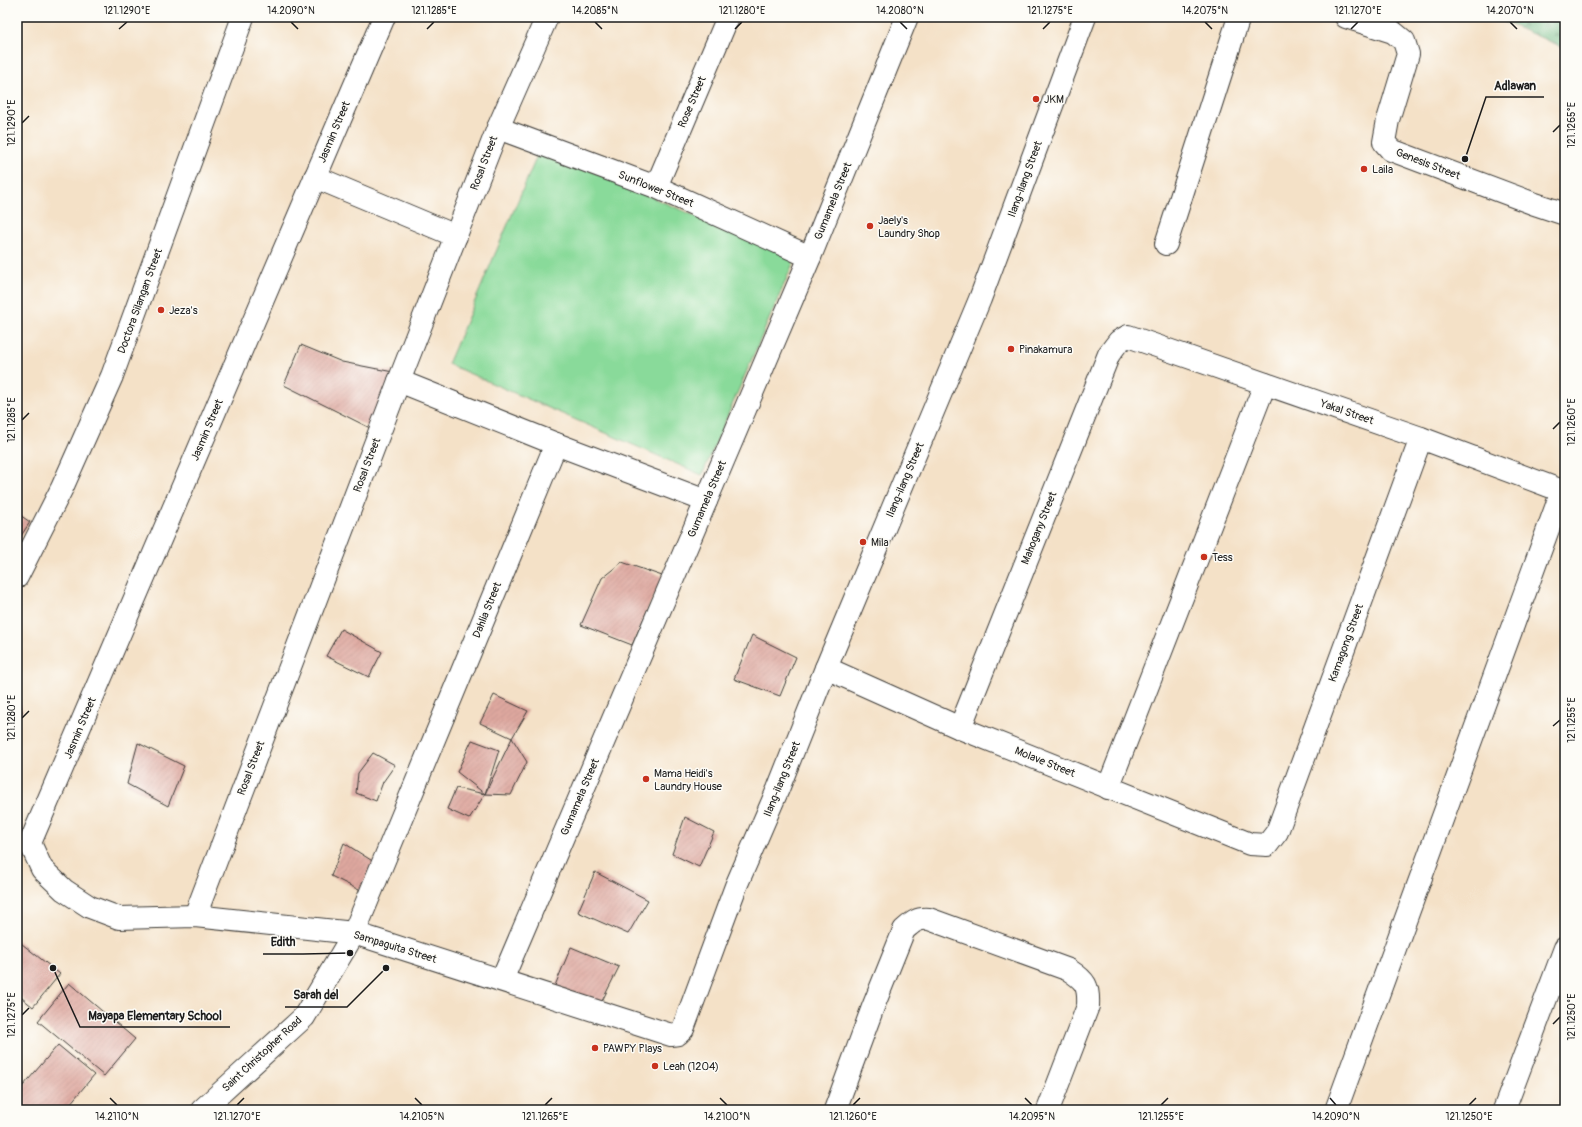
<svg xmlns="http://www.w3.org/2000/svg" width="1582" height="1127" viewBox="0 0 1582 1127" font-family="Pangolin,sans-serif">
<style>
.green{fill:#89da9a;stroke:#527b5b}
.forest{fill:url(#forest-firs);stroke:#456b4f}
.building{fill:url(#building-hatch)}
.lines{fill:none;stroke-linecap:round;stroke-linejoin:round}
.minor-casing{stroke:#3c3a36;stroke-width:24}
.minor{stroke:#fff;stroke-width:22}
.ticks{fill:none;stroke:#1c1c1c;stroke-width:1.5}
.poi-dot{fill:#c8321e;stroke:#fdfcf7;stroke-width:1.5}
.labels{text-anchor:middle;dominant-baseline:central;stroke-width:3;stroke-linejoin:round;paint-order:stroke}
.poi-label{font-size:11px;fill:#1c1c1c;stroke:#fdfcf7;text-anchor:start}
.street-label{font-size:11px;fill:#1c1c1c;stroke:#fdfcf7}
.leader{fill:none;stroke:#1c1c1c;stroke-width:1.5}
.callout-dot{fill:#1c1c1c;stroke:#fdfcf7;stroke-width:1.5}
.callout-label{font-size:12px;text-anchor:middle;font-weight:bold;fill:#1c1c1c;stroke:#fdfcf7;stroke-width:3;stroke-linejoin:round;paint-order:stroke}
.neatline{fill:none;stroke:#1c1c1c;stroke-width:1.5}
.ticks-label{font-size:10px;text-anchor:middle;fill:#1c1c1c}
</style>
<defs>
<pattern id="forest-firs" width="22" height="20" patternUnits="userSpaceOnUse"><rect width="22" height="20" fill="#6eba82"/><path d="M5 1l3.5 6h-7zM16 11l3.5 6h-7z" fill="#5a966a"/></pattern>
<pattern id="building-hatch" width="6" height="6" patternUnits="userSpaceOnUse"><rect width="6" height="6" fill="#dea79f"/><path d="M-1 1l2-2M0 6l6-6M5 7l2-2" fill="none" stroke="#be8f88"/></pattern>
</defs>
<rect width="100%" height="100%" fill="#fdfcf7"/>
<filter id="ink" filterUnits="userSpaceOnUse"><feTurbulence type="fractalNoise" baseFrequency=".025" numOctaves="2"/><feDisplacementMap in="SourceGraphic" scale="8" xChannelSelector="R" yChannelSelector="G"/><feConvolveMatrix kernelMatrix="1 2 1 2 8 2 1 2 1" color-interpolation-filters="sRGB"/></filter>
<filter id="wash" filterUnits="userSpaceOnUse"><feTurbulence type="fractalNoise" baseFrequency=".012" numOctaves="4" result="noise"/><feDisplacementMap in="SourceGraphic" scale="16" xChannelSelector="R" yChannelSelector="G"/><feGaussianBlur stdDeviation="0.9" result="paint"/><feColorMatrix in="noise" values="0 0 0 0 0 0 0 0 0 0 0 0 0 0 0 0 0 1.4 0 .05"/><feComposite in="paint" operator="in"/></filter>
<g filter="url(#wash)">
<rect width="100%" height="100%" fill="#f4e1c7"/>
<path class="green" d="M540,149L795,259L702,475L448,364Z"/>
<path class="forest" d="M1493,17H1565V48Z"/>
<g id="blocks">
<g class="building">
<path d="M301,345L342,362L393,372L372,429L284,385Z"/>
<path d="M17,513L30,522L17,542Z"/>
<path d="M622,562L665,577L650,604L632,645L581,625L602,578Z"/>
<path d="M341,629L382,652L369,677L326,656Z"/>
<path d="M752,635L796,657L780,696L734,679Z"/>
<path d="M494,695L528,711L512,738L527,762L511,795L485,794L457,772L472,740L499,750L485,794L512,738L480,723Z"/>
<path d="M17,699L20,701L22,712L17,721Z"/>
<path d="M138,743L184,766L168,806L127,784Z"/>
<path d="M373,753L395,765L383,782L376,801L356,793L358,773Z"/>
<path d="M456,788L485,794L469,819L447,809Z"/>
<path d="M685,817L714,832L699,867L672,854Z"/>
<path d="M344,843L374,862L361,891L331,876Z"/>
<path d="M595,872L648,900L628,934L578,912Z"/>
<path d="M17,940L60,974L33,1007L17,994Z"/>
<path d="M571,947L619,967L601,1003L554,988Z"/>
<path d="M69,983L135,1039L104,1076L38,1021Z"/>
<path d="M58,1045L94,1075L65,1110H17V1093Z"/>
</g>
</g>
</g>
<g filter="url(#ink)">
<use href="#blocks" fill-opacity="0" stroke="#3c3a36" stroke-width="1"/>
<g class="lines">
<g class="minor-casing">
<g id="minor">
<path d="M384,17L30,843L42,869L64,890L90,907L119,918L195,916L354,933L671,1035L678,1034L683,1029L736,886L778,789L826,668L980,299L1085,17"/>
<path d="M1346,17L1393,32L1404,41L1408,54L1388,120L1384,142L1391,150L1532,203L1565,214"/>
<path d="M498,128L656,187L810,257"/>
<path d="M315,177L456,236"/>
<path d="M656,187L728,17"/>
<path d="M1166,244L1239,17"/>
<path d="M399,381L556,444L706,501"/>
<path d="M17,577L62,488L112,376L243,17"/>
<path d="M826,668L960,728L1250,844L1267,845L1277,832L1421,438"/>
<path d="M960,728L1109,354L1119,341L1128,336L1421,438L1565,492"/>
<path d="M1108,788L1265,384"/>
<path d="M195,916L399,381L498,128L547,17"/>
<path d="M502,980L810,257L907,17"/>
<path d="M202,1110L304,1017L354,933L556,444"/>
<path d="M835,1110L873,1007L904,930C913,922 917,918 929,919L1069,970C1086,981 1089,986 1088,1006L1048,1110"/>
<path d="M1336,1110L1562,491"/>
<path d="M1504,1110L1565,948"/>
</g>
</g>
<use href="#minor" class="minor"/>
</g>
</g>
<path class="ticks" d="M291,22L298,29M595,22L602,29M900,22L907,29M1205,22L1212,29M1510,22L1517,29M119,29L127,22M427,29L434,22M735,29L742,22M1043,29L1050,22M1351,29L1358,22M22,123L29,116M1553,132L1560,125M22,420L29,413M1553,429L1560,422M22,718L29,711M1553,726L1560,720M22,1015L29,1008M1553,1024L1560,1017M110,1098L117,1105M415,1098L422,1105M720,1098L727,1105M1025,1098L1032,1105M1330,1098L1336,1105M237,1105L244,1098M545,1105L552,1098M853,1105L860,1098M1161,1105L1168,1098M1469,1105L1476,1098"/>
<g class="poi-dot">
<circle cx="1036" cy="99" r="4"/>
<circle cx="1364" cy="169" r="4"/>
<circle cx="870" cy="226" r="4"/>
<circle cx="161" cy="310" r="4"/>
<circle cx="1011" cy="349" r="4"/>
<circle cx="863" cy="542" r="4"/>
<circle cx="1204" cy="557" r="4"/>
<circle cx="646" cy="779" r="4"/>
<circle cx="595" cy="1048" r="4"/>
<circle cx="655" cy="1066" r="4"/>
</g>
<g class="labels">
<g class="poi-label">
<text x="1044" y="99">JKM</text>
<text x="1372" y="169">Laila</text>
<text x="878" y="220">Jaely's<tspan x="878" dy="13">Laundry Shop</tspan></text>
<text x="169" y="310">Jeza's</text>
<text x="1019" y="349">Pinakamura</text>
<text x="871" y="542">Mila</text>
<text x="1212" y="557">Tess</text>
<text x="654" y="773">Mama Heidi's<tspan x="654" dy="13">Laundry House</tspan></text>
<text x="603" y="1048">PAWPY Plays</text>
<text x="663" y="1066">Leah (1204)</text>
</g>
<g class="street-label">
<text transform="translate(692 102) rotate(-67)">Rose Street</text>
<text transform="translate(334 132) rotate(-67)">Jasmin Street</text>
<text transform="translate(484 163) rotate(-69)">Rosal Street</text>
<text transform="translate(1428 164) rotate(21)">Genesis Street</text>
<text transform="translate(1025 179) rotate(-70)">Ilang-ilang Street</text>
<text transform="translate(656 189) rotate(22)">Sunflower Street</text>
<text transform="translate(833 201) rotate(-68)">Gumamela Street</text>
<text transform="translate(140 301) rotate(-70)">Doctora Silangan Street</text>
<text transform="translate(1347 412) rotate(19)">Yakal Street</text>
<text transform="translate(207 430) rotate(-67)">Jasmin Street</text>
<text transform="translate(367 465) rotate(-69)">Rosal Street</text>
<text transform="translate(905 480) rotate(-67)">Ilang-ilang Street</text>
<text transform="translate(707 499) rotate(-67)">Gumamela Street</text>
<text transform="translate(1039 528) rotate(-68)">Mahogany Street</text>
<text transform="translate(487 610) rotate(-68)">Dahlia Street</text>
<text transform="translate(1346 643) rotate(-70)">Kamagong Street</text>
<text transform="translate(80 728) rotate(-67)">Jasmin Street</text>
<text transform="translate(1045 762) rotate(22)">Molave Street</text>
<text transform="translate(251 768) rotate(-69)">Rosal Street</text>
<text transform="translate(782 779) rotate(-68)">Ilang-ilang Street</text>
<text transform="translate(580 797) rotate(-67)">Gumamela Street</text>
<text transform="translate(395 947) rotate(17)">Sampaguita Street</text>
<text transform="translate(262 1054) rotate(-43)">Saint Christopher Road</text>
</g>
</g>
<path class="leader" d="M1465 159L1486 97H1544M350 953L303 954H263M386 968L347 1007H285M53 968L80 1027H230"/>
<g class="callout-dot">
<circle cx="1465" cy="159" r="4"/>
<circle cx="350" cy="953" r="4"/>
<circle cx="386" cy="968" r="4"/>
<circle cx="53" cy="968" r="4"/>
</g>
<g class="callout-label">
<text x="1515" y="90">Adlawan</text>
<text x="283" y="946">Edith</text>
<text x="316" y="999">Sarah del</text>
<text x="155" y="1020">Mayapa Elementary School</text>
</g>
<rect width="1582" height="1127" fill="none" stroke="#fdfcf7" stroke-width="44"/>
<rect x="22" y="22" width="1538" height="1083" class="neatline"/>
<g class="ticks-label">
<text x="127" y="14">121.1290°E</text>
<text x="291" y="14">14.2090°N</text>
<text x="434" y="14">121.1285°E</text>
<text x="595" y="14">14.2085°N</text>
<text x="742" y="14">121.1280°E</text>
<text x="900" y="14">14.2080°N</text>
<text x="1050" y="14">121.1275°E</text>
<text x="1205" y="14">14.2075°N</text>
<text x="1358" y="14">121.1270°E</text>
<text x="1510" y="14">14.2070°N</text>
<text transform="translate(11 123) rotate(-90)" y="4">121.1290°E</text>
<text transform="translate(1571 125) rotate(-90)" y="4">121.1265°E</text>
<text transform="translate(11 420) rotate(-90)" y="4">121.1285°E</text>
<text transform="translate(1571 422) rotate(-90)" y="4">121.1260°E</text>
<text transform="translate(11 718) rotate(-90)" y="4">121.1280°E</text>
<text transform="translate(1571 720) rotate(-90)" y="4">121.1255°E</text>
<text transform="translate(11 1015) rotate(-90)" y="4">121.1275°E</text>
<text transform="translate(1571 1017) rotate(-90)" y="4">121.1250°E</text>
<text x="117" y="1120">14.2110°N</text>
<text x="237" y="1120">121.1270°E</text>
<text x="422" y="1120">14.2105°N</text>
<text x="545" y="1120">121.1265°E</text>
<text x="727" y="1120">14.2100°N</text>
<text x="853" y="1120">121.1260°E</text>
<text x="1032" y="1120">14.2095°N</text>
<text x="1161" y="1120">121.1255°E</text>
<text x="1336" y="1120">14.2090°N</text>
<text x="1469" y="1120">121.1250°E</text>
</g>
</svg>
